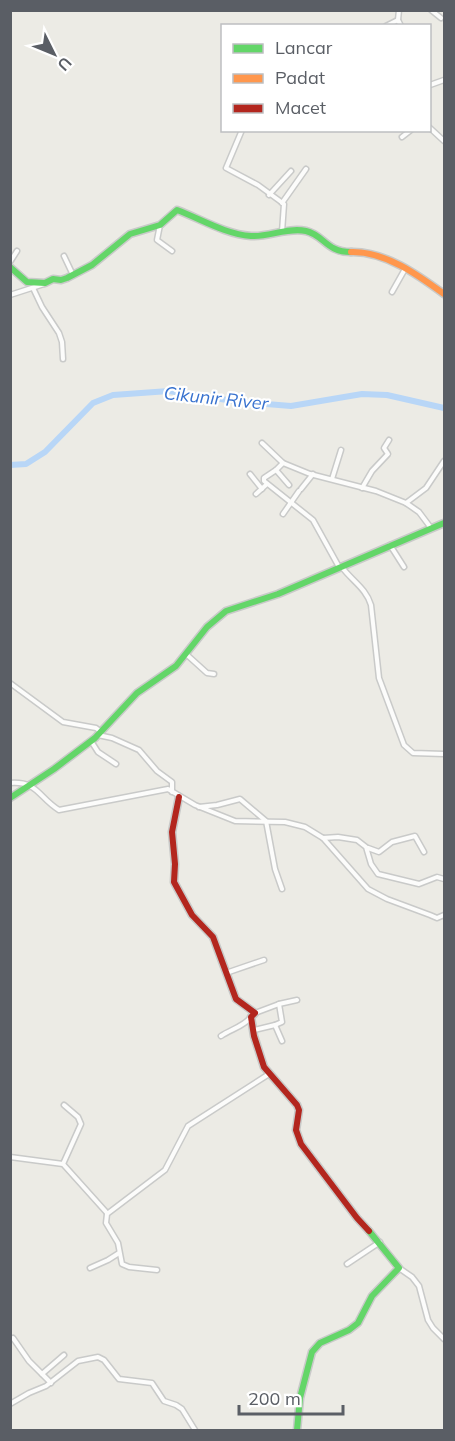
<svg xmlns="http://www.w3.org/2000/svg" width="455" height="1441" viewBox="0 0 455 1441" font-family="Mulish,sans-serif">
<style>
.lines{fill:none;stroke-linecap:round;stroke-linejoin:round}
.river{stroke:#b8d6f7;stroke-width:6}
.street-casing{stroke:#c9cac9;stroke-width:7}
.fast-casing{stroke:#c9cac9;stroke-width:9}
.slow-casing{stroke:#c9cac9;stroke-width:9}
.jam-casing{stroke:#c9cac9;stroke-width:9}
.street{stroke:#fcfcfb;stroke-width:4}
.fast{stroke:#63d668;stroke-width:6}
.slow{stroke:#ff974d;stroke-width:6}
.jam{stroke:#b3261e;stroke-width:6}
.labels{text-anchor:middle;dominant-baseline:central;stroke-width:4.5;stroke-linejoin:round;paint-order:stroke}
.water-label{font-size:18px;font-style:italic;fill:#3872cf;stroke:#fff}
</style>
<rect width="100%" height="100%" fill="#ecebe5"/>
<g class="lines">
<path class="river" d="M10,465L26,464L45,452L93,403L113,395L169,391L240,402L291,406L362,394L387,395L444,408"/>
<g class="street-casing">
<g id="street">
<path d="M399,10L398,20L401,26"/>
<path d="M431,10L441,18"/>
<path d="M386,26L398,20"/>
<path d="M430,85L444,80"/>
<path d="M430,128L444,141"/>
<path d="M242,130L226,168L258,185L284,204L282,232"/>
<path d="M402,137L411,130"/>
<path d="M269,195L291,171"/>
<path d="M282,203L306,169"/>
<path d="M160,225L157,240L172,251"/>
<path d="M64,256L73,275"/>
<path d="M10,262L17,251"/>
<path d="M33,288L42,307L59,333L62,342L63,359"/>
<path d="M392,292L405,269"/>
<path d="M10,295L44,284"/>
<path d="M262,443L283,463L310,474L376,491L406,503L419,512L431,528"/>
<path d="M283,463L276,470L289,485"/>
<path d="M276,470L264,478V481L313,520L339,567"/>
<path d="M250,474L262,489"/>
<path d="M332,479L341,450"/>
<path d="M362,488L372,471L388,454L384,448L389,440"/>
<path d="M301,489L313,474"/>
<path d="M256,494L267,484"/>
<path d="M406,503L426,488L444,461"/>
<path d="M283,514L299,491"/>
<path d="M390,545L404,567"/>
<path d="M341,566C352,581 366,588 371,605L379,678L404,745L413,753L444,754"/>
<path d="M186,654L207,673L214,674"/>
<path d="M10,683L63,722L96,728L101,732"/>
<path d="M98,735L112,738L139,750L157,771L172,782V792"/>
<path d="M91,741L98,752L116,764"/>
<path d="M10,783C38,781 38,797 59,810L168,789L195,805L235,821L285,822L305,827L323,838L338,837L357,840L366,847L371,864L378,874L419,884L437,877L444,879"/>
<path d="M199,807L217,805L240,799L266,821L275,869L282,889"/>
<path d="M323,838L368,889L387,899L430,915L437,918L444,915"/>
<path d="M368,848L379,852L392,842L415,836L424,852"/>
<path d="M226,973L264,960"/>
<path d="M255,1013L279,1004L297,1000"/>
<path d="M275,1025L282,1022L279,1004"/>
<path d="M254,1030L275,1025L282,1041"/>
<path d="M221,1036C231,1029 243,1027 251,1017"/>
<path d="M10,1157L63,1164L107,1213"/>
<path d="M63,1164L81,1124L78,1117L64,1105"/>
<path d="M347,1264L380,1242"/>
<path d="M90,1268L108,1260L119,1253"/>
<path d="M399,1268L412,1277L419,1286L428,1320L433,1328L444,1339"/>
<path d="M157,1270L129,1267L122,1264L118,1243L106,1223L107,1214L165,1170L188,1126L269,1074"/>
<path d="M13,1338L29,1361L51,1383"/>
<path d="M42,1374L64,1355"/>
<path d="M10,1404L29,1393L46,1386L78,1361L98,1357L104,1360L119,1379L152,1383L164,1401L176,1405L182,1409L195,1430"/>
</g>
</g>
<g class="fast-casing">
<g id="fast">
<path d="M10,267L27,282L45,283L53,279L61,280L67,278L92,265L130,234L160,225L177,210C201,219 225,234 251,236C269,237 288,227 306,231C324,235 326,252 351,252"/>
<path d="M10,798L54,769L95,738L137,693L176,666L207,627L226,611L278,594L444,523"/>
<path d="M297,1430L300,1398L312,1352L320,1343L349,1330L358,1323L372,1296L399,1268L369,1231"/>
</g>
</g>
<g class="slow-casing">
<path id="slow" d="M351,252C385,251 418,275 444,294"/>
</g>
<g class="jam-casing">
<path id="jam" d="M179,797L172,832L175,864L174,882L192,915L213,937L236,999L255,1013L251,1017L254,1036L264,1067L297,1105L299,1110L296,1130L301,1144L357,1218L369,1231"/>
</g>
<use href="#street" class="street"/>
<use href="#fast" class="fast"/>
<use href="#slow" class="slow"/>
<use href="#jam" class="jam"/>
</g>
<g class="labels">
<g class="water-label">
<text transform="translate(216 398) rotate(6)">Cikunir River</text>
</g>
</g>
<rect width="455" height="1441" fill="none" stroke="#5a5e65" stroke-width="24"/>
<rect x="221" y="24" width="210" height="108" fill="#ffffff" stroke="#bdbfc1" stroke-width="1.5"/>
<rect x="233" y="44" width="30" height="9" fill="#63d668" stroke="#bdbfc1" stroke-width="1.5"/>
<text x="275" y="54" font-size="18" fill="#5a5e65">Lancar</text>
<rect x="233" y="74" width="30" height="9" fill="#ff974d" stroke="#bdbfc1" stroke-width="1.5"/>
<text x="275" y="84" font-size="18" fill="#5a5e65">Padat</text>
<rect x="233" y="104" width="30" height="9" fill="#b3261e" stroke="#bdbfc1" stroke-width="1.5"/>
<text x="275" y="114" font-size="18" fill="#5a5e65">Macet</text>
<g transform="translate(54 54) rotate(133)" stroke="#ffffff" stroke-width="4.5" paint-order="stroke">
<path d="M0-4.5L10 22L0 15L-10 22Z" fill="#5a5e65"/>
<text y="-9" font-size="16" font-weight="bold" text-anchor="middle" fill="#5a5e65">U</text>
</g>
<path d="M239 1405v9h104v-9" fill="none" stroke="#5a5e65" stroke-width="3"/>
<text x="248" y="1405" font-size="18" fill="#5a5e65" stroke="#ffffff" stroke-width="4.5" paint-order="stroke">200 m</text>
</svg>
